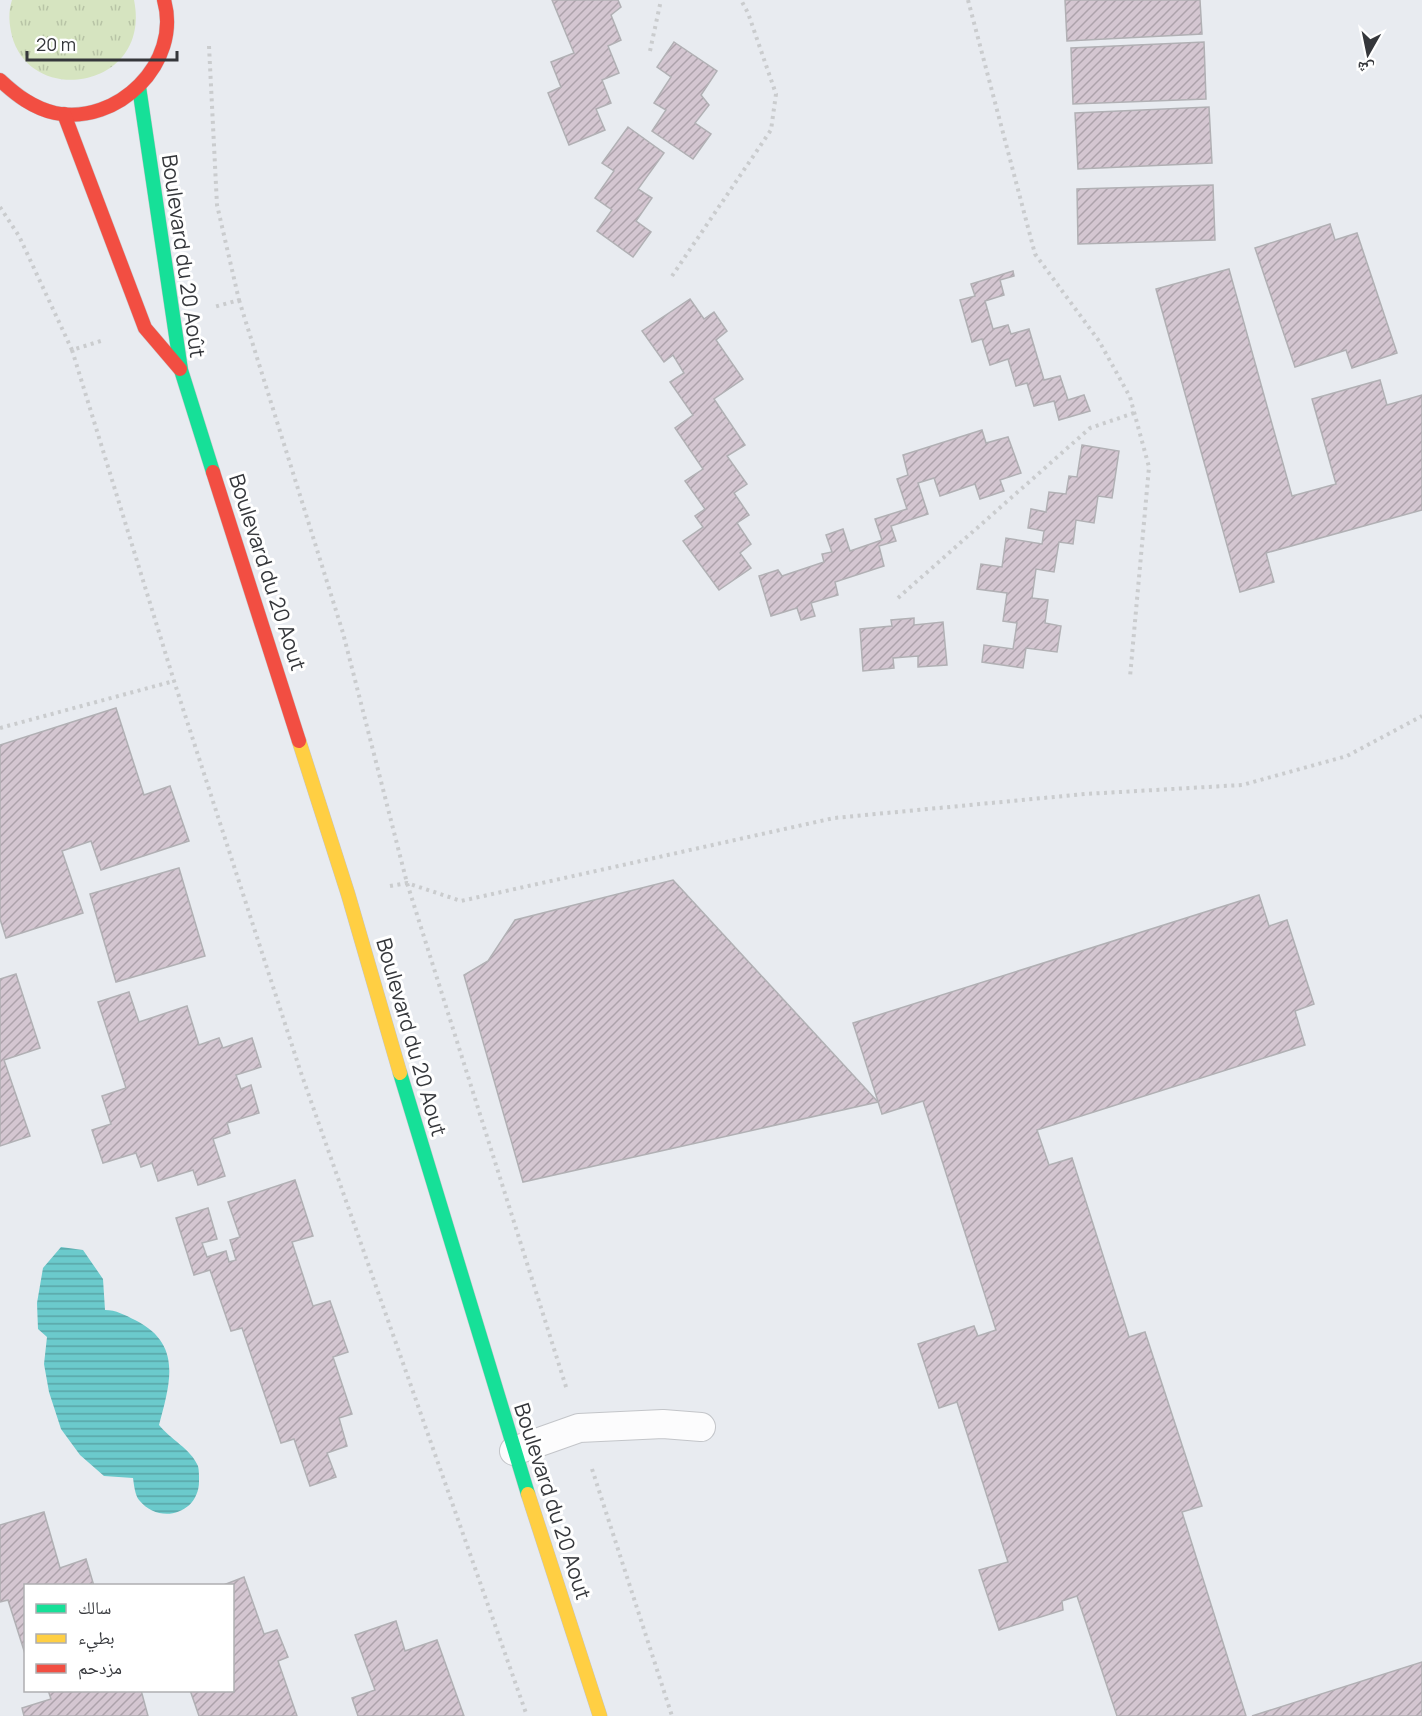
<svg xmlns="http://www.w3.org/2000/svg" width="1422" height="1716" viewBox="0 0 1422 1716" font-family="Manrope,'Noto Naskh Arabic',sans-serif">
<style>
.grass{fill:url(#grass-tufts)}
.water{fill:url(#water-rules)}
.building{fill:url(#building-hatch);stroke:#b1b0b4;stroke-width:1.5}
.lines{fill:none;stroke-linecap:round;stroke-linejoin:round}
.lane-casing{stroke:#c3c5c9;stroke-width:30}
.fast-casing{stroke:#c3c5c9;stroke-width:15}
.slow-casing{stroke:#c3c5c9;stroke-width:15}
.jam-casing{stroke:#c3c5c9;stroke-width:15}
.path{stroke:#caccce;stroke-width:4;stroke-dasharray:3 4.5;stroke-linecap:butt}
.lane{stroke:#fcfcfd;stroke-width:28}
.fast{stroke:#16e098;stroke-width:14}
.slow{stroke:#ffcf43;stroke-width:14}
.jam{stroke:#f24e42;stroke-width:14}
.labels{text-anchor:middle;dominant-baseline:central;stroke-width:6;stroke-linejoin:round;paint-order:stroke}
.street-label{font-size:21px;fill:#35373b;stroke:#fff}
</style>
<defs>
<pattern id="grass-tufts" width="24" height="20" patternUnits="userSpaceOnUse" patternTransform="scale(1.5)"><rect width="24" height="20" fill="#d6e4c0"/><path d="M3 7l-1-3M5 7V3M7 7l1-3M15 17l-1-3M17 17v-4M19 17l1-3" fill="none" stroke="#b8c4a6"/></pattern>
<pattern id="water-rules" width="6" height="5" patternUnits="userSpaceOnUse" patternTransform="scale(1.5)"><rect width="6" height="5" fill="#6bcacc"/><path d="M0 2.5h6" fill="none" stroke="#59a5a7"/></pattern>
<pattern id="building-hatch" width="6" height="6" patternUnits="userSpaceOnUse" patternTransform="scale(1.5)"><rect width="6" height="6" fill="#d4c6d1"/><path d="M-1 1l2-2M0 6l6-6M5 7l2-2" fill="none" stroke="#ada2ab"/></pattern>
</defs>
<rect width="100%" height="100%" fill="#e8ebf0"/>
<path class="grass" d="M12,0H134C152,88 31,108 12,36C9,24 8,12 12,0Z"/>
<path class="water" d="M61,1247L83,1250L103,1279L105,1310C116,1310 125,1315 135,1320C183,1344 170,1383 159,1425C170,1439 191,1449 198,1466C199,1470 199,1475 199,1480C200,1513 160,1526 139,1500C135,1495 134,1485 133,1478L104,1476L80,1455L61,1429L49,1392L44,1364L47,1337L38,1329L37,1303L43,1268Z"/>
<g class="building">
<path d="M552,0H618L621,7L611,15L621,40L608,46L619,73L602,80L611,103L596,109L605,130L569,145L548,93L561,87L551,62L574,53Z"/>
<path d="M1065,0H1200L1202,34L1067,41Z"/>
<path d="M674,42L717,71L701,95L709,105L695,123L711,134L693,159L652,131L666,110L654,103L671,77L657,67Z"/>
<path d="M1204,42L1206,99L1073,104L1071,48Z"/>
<path d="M1209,107L1212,163L1078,169L1075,113Z"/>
<path d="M628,127L664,153L638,189L652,198L636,221L651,232L633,257L597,231L612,210L595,198L614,171L602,163Z"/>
<path d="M1213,185L1215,240L1078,244L1077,189Z"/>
<path d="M1330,224L1335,240L1357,233L1397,353L1352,368L1346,350L1295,367L1255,248Z"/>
<path d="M1229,269L1292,496L1336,484L1312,399L1380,380L1387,405L1422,395V510L1266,553L1274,582L1240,592L1156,289Z"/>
<path d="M1013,271L1014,276L1000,280L1004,295L985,301L993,329L1008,325L1011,334L1029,329L1044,380L1060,376L1068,400L1084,395L1090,411L1059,420L1054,401L1034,406L1027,383L1016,386L1008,359L990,365L982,339L972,342L960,300L975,296L971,284Z"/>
<path d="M690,299L704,319L714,312L727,331L716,340L743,379L714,399L745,445L727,456L747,484L734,493L749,515L737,523L751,544L740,553L751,568L719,590L683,541L703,527L695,516L705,509L685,481L703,469L675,428L693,415L670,382L684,373L673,355L664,362L642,331Z"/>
<path d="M982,430L986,443L1008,437L1021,473L1000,480L1004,491L980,499L975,484L940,496L934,478L918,483L928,514L891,526L896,541L879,546L884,566L835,582L838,595L811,603L815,616L801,620L797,608L771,616L759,576L778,570L782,576L824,562L822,554L832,552L826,535L843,529L850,551L882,540L875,519L907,509L897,479L908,475L903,455Z"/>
<path d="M1082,445L1119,451L1112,498L1098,496L1094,523L1076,520L1073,544L1059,542L1054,572L1036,569L1032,598L1048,600L1045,623L1061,626L1057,652L1026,648L1023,668L982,662L984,645L1013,649L1017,623L1003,621L1007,593L977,589L981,564L1002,567L1006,538L1042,544L1044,531L1028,528L1031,509L1046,512L1049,492L1066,494L1069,476L1077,477Z"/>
<path d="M914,618V625L943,622L947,665L918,667V656L893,658L894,668L863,671L860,629L892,626L891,620Z"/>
<path d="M116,708L144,795L170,786L189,841L101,870L91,841L62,851L83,913L6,938L0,919V745Z"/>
<path d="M179,868L205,956L116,982L90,894Z"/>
<path d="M673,880L878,1102L523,1182L464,975L488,961L515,920Z"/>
<path d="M1259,895L1269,926L1287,920L1314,1004L1295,1011L1305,1045L1037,1130L1049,1165L1072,1158L1129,1337L1145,1332L1202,1506L1182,1512L1246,1716H1117L1077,1596L1062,1601L1063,1610L999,1630L979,1570L1008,1562L957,1402L939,1408L918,1344L974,1326L978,1336L996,1330L923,1101L882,1114L853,1023Z"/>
<path d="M16,974L40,1048L4,1060L30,1136L0,1146V979Z"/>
<path d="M129,992L139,1022L187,1006L199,1045L219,1038L223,1048L252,1038L261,1067L236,1075L241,1089L251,1085L259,1113L227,1123L230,1133L213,1139L225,1176L198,1185L193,1170L158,1181L152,1163L141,1167L136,1153L103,1163L92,1130L111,1124L102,1096L126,1088L98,1002Z"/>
<path d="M295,1180L313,1236L292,1242L313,1306L330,1301L348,1352L333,1357L352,1414L339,1418L347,1446L327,1453L336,1477L310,1486L294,1439L281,1443L242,1328L231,1331L210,1270L194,1275L176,1218L208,1208L217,1239L202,1243L207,1257L226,1251L229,1262L236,1260L230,1240L240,1237L228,1202Z"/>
<path d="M44,1512L60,1568L86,1559L94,1586H26V1657L8,1600L0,1602V1525Z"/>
<path d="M244,1577L264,1634L277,1630L288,1657L278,1661L297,1716H199L190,1690H232V1586H221Z"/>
<path d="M396,1621L405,1651L437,1640L464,1716H358L352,1698L375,1690L355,1635Z"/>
<path d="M1422,1662V1716H1252Z"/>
<path d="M48,1690H141L148,1716H24L22,1708L51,1699Z"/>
</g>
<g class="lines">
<g class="lane-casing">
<path id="lane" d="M514,1451L579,1428L663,1424L701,1427"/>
</g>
<g class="fast-casing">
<g id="fast">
<path d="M139,87L181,370L213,472"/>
<path d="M400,1073L528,1494"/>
</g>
</g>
<g class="slow-casing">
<g id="slow">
<path d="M299,741L348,894L400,1073"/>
<path d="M528,1494L600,1716"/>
</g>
</g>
<g class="jam-casing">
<g id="jam">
<path d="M0,80C16,95 33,108 55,113C117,126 182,63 164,0"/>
<path d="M64,114L145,328L180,369"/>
<path d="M213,472L299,741"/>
</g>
</g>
<g class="path">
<path d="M968,0L1035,254L1099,341L1130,397L1149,467L1130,677"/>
<path d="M209,46L217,205L239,300L214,307"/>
<path d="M650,51L661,0"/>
<path d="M0,207L19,236L72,350L104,340"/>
<path d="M672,276L771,130L776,94L748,13L741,0"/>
<path d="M239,300L343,633L407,883L567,1390"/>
<path d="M72,350L174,681L300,1070L527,1716"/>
<path d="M898,598L1090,428L1134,413"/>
<path d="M0,728L174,681"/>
<path d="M390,886L407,883L461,901L834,818L1085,794L1242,785L1347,756L1422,716"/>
<path d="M592,1469L672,1716"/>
</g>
<use href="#lane" class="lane"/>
<use href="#fast" class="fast"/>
<use href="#slow" class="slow"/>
<use href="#jam" class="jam"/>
</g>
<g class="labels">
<g class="street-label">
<text transform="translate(184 256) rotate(82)">Boulevard du 20 Août</text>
<text transform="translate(268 572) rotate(72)">Boulevard du 20 Aout</text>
<text transform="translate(412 1037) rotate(74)">Boulevard du 20 Aout</text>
<text transform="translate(553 1501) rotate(72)">Boulevard du 20 Aout</text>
</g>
</g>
<rect x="24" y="1584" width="210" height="108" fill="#ffffff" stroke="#aeafb1" stroke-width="1.5"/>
<rect x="36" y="1604" width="30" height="9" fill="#16e098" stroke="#aeafb1" stroke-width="1.5"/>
<text x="78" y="1614" font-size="18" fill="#35373b">سالك</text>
<rect x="36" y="1634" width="30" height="9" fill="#ffcf43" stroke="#aeafb1" stroke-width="1.5"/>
<text x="78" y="1644" font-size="18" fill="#35373b">بطيء</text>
<rect x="36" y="1664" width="30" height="9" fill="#f24e42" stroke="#aeafb1" stroke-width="1.5"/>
<text x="78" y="1674" font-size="18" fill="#35373b">مزدحم</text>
<g transform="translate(1368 54) rotate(189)" stroke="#ffffff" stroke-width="4.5" paint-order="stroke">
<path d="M0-4.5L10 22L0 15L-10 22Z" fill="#35373b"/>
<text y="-9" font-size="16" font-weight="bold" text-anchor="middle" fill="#35373b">ش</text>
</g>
<path d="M27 51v9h150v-9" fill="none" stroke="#35373b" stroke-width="3"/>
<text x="36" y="51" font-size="18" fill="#35373b" stroke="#ffffff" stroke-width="4.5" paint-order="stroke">20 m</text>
</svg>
